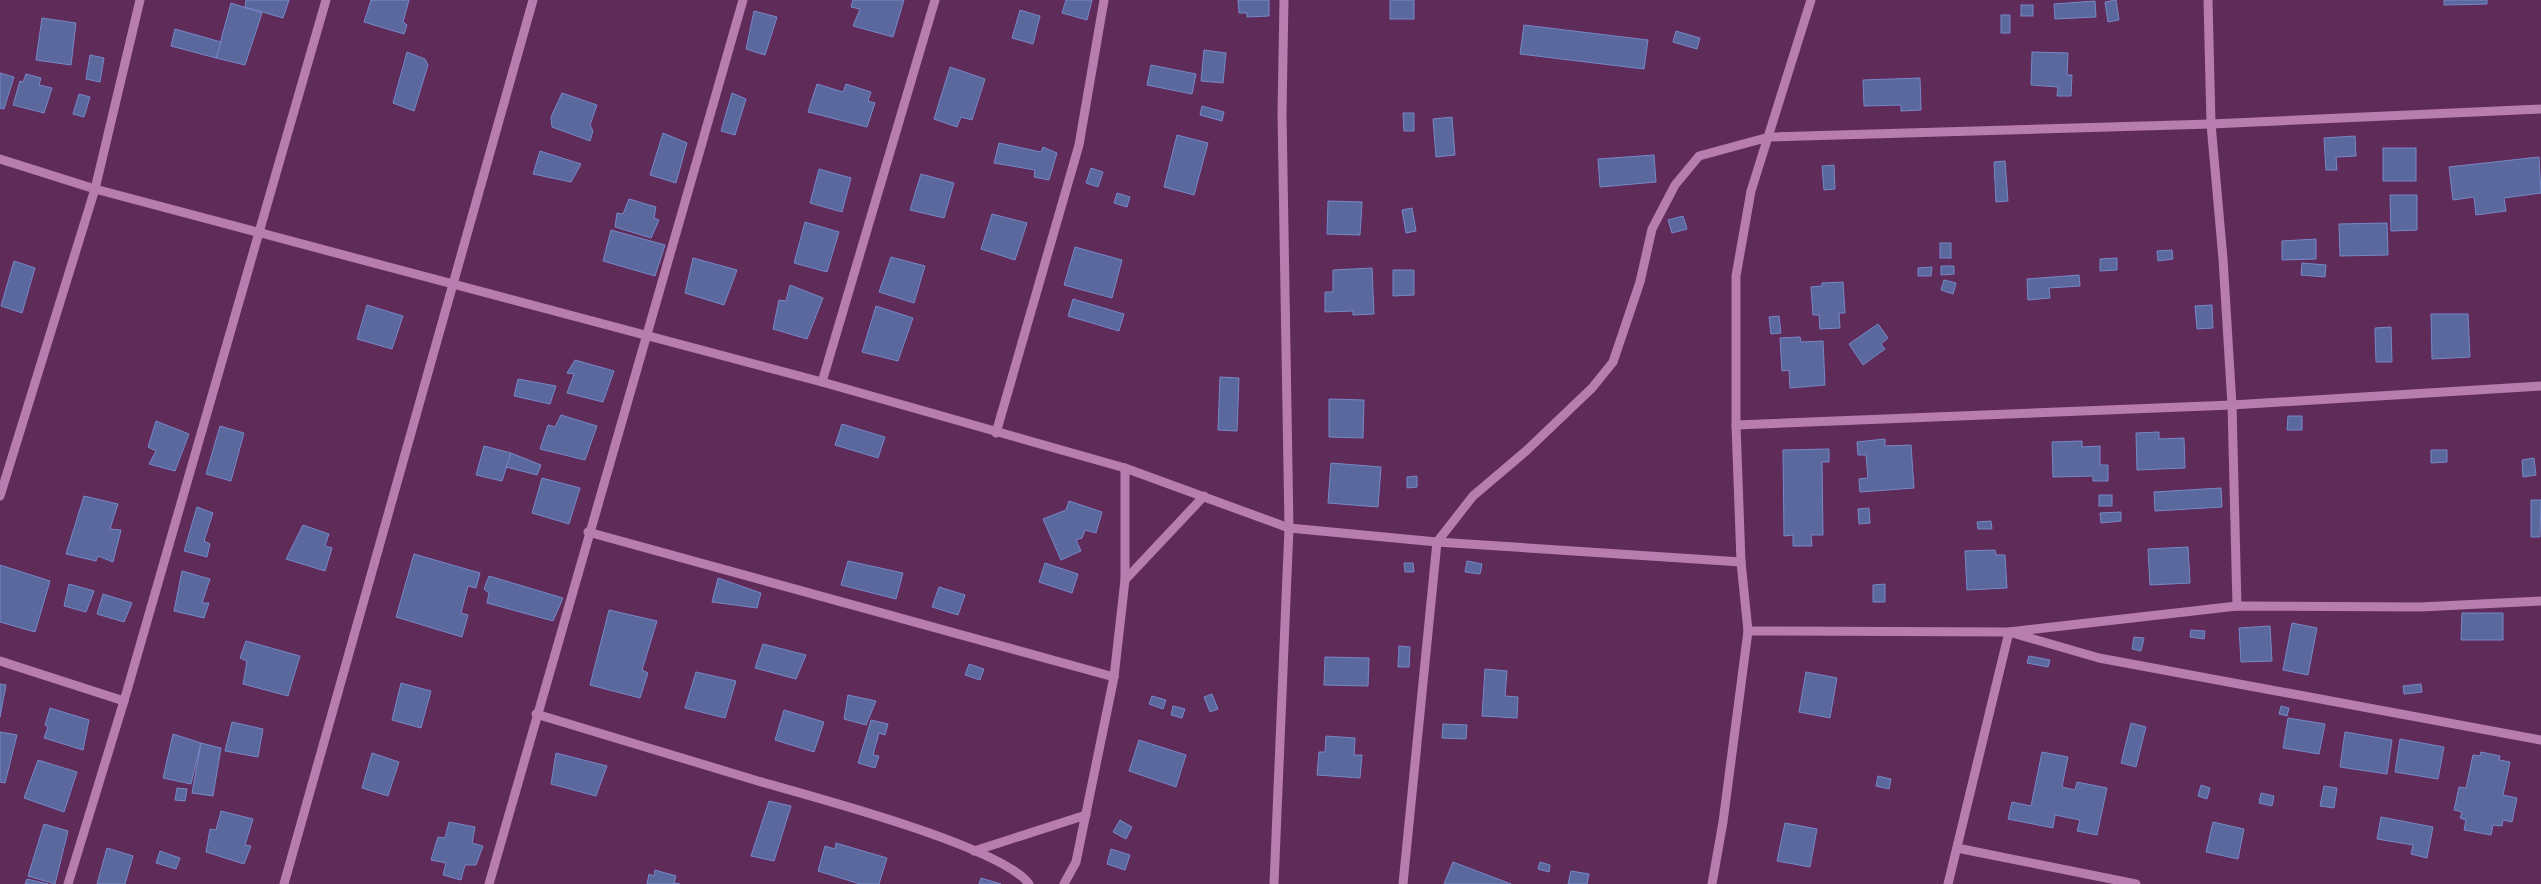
<svg xmlns="http://www.w3.org/2000/svg" width="2541" height="884" viewBox="0 0 2541 884" font-family="Manrope,sans-serif">
<style>
.building{fill:#5a689d;stroke:#7788c8}
.lines{fill:none;stroke-linecap:round;stroke-linejoin:round}
.minor{stroke:#b77dae;stroke-width:9}
</style>
<rect width="100%" height="100%" fill="#5f2b59"/>
<g class="building">
<path d="M246,0H289L283,18L245,7Z"/>
<path d="M371,0H409L403,22L407,25L404,34L364,22Z"/>
<path d="M853,0H904L893,37L853,26L860,9L851,7Z"/>
<path d="M1066,0H1092L1087,20L1062,13Z"/>
<path d="M1238,0H1269V16L1247,17V13H1239Z"/>
<rect x="1390" y="0" width="24" height="19"/>
<path d="M2116,0L2119,20L2108,22L2105,2Z"/>
<path d="M2444,0H2487V4L2444,5Z"/>
<path d="M2095,1L2096,17L2055,19L2054,4Z"/>
<path d="M231,3L262,13L245,65L216,58Z"/>
<rect x="2021" y="5" width="12" height="11"/>
<path d="M1020,10L1040,16L1033,44L1012,38Z"/>
<path d="M754,11L777,17L765,55L746,49Z"/>
<rect x="2001" y="15" width="9" height="18"/>
<path d="M42,18L76,23L71,65L36,60Z"/>
<path d="M1524,25L1648,40L1644,69L1520,54Z"/>
<path d="M175,29L221,42L216,58L171,46Z"/>
<path d="M1676,31L1700,38L1697,49L1673,42Z"/>
<path d="M1204,50L1226,53L1223,83L1201,81Z"/>
<path d="M407,52L425,59L428,65L414,111L393,103Z"/>
<path d="M2032,52L2068,53L2067,75H2072L2071,96H2057L2058,87L2031,85Z"/>
<path d="M90,55L104,58L100,82L86,79Z"/>
<path d="M1151,65L1196,74L1192,94L1147,85Z"/>
<path d="M950,67L985,79L972,120L961,117L957,127L934,119Z"/>
<path d="M0,73L14,77L4,109L0,108Z"/>
<path d="M26,74L41,78L39,85L52,88L44,113L13,105L20,81L23,82Z"/>
<path d="M1920,78L1921,110L1901,111V105L1864,106L1863,80Z"/>
<path d="M817,84L843,92L846,84L871,92L868,101L875,103L867,127L808,112Z"/>
<path d="M562,93L597,105L590,125L593,131L590,141L552,127L551,117Z"/>
<path d="M732,93L746,99L735,135L721,131Z"/>
<path d="M79,94L90,97L84,117L73,114Z"/>
<path d="M1202,106L1224,112L1222,121L1200,115Z"/>
<path d="M1403,113H1414V131H1404Z"/>
<path d="M1452,117L1455,155L1436,157L1433,119Z"/>
<path d="M663,133L687,143L676,183L650,175Z"/>
<path d="M1177,135L1208,143L1194,195L1164,187Z"/>
<path d="M2355,136L2356,156L2336,157L2337,170H2326L2324,138Z"/>
<path d="M999,143L1041,152L1043,147L1057,153L1049,180L1034,177L1035,170L994,163Z"/>
<rect x="2383" y="148" width="33" height="33"/>
<path d="M540,151L581,164L571,182L533,174Z"/>
<path d="M1654,155L1656,182L1600,187L1598,159Z"/>
<path d="M2539,157L2541,193L2504,198L2506,211L2476,215L2474,197L2453,200L2449,167Z"/>
<path d="M2005,161L2008,201L1996,202L1994,162Z"/>
<path d="M1834,165L1835,189L1824,190L1822,166Z"/>
<path d="M1091,168L1103,172L1098,187L1086,183Z"/>
<path d="M819,169L851,178L842,212L810,203Z"/>
<path d="M921,174L954,183L944,218L910,210Z"/>
<path d="M1117,193L1130,197L1127,207L1114,203Z"/>
<path d="M2390,195H2417V230L2391,231Z"/>
<path d="M629,199L656,207L654,218L659,220L651,238L615,227L617,213L623,214Z"/>
<path d="M1328,201L1362,202L1360,235L1327,234Z"/>
<path d="M1412,208L1416,231L1406,233L1402,210Z"/>
<path d="M992,214L1027,223L1015,260L981,249Z"/>
<path d="M1683,216L1687,229L1672,233L1668,220Z"/>
<path d="M805,222L839,232L827,272L794,263Z"/>
<path d="M2387,223L2388,255L2340,256L2339,224Z"/>
<path d="M611,230L665,245L655,276L603,261Z"/>
<path d="M2316,239V259L2282,260V241Z"/>
<rect x="1940" y="243" width="11" height="15"/>
<path d="M1075,247L1122,260L1112,298L1064,285Z"/>
<path d="M2172,250L2173,259L2158,261L2157,251Z"/>
<path d="M891,257L925,266L914,303L879,292Z"/>
<path d="M693,258L737,270L724,305L685,293Z"/>
<path d="M2117,258V270L2100,271V259Z"/>
<path d="M14,261L35,268L22,313L1,306Z"/>
<path d="M2302,263L2326,265L2325,277L2301,275Z"/>
<path d="M1941,266H1954V274L1941,275Z"/>
<path d="M1932,267L1931,276H1918V268Z"/>
<path d="M1372,268L1374,314L1353,315V311L1325,312V292H1333V270Z"/>
<path d="M1393,270H1414V295L1393,296Z"/>
<path d="M2079,275L2080,286L2049,288L2050,298L2028,300L2027,279Z"/>
<path d="M1944,280L1956,283L1953,294L1941,290Z"/>
<path d="M1843,282L1845,313H1839L1840,328L1820,329L1819,315H1813L1811,287L1822,286V283Z"/>
<path d="M790,285L823,298L807,339L773,329L779,300L786,301Z"/>
<path d="M1073,299L1124,314L1119,331L1068,316Z"/>
<path d="M367,305L403,316L392,349L357,339Z"/>
<path d="M2212,305L2213,328L2197,329L2195,306Z"/>
<path d="M876,306L913,318L898,361L862,352Z"/>
<path d="M2431,314H2468L2470,357L2432,359Z"/>
<path d="M1779,316L1781,333L1771,334L1769,317Z"/>
<path d="M1878,324L1888,338L1881,344L1885,349L1863,365L1849,344Z"/>
<path d="M2391,327L2392,362H2376L2375,328Z"/>
<path d="M1800,337L1801,342L1823,341L1825,385L1790,388L1789,370L1782,371L1780,338Z"/>
<path d="M575,360L614,371L603,402L567,393L574,374L567,373Z"/>
<path d="M1220,377L1239,378L1237,431L1218,430Z"/>
<path d="M518,379L556,386L550,404L514,396Z"/>
<path d="M1329,399L1364,400L1363,438L1329,437Z"/>
<path d="M561,415L597,426L585,460L540,449L548,425L555,427Z"/>
<path d="M2288,416H2302V430H2287Z"/>
<path d="M156,421L189,434L175,471L149,464L156,451L148,447Z"/>
<path d="M842,424L885,437L878,458L835,445Z"/>
<path d="M220,426L244,433L231,481L206,474Z"/>
<path d="M2159,432V439L2184,438L2185,468L2137,470L2136,433Z"/>
<path d="M1885,439V446L1911,445L1914,488L1860,492L1859,479L1868,478L1866,455H1858L1857,442Z"/>
<path d="M2082,441V447L2100,446V465H2108V481H2093V476L2053,477L2052,442Z"/>
<path d="M484,446L511,453L502,481L476,475Z"/>
<path d="M1829,449V462H1822L1823,535H1811L1812,546H1793V535L1784,536L1783,450Z"/>
<path d="M2431,450H2447V462L2431,463Z"/>
<path d="M511,453L541,465L537,475L506,467Z"/>
<path d="M2534,458L2536,475L2523,477L2522,460Z"/>
<path d="M1331,463L1381,467L1378,507L1328,503Z"/>
<path d="M1417,476V487L1407,488V477Z"/>
<path d="M542,478L580,488L569,524L532,513Z"/>
<path d="M2221,488L2222,507L2155,511L2154,492Z"/>
<rect x="2099" y="495" width="13" height="11"/>
<path d="M84,496L118,504L110,529L121,530L113,562L98,556L96,561L66,554Z"/>
<path d="M2531,500H2541L2540,537H2531Z"/>
<path d="M1069,501L1102,512L1096,533L1085,530L1082,538L1076,540L1081,551L1061,560L1043,519L1066,510Z"/>
<path d="M197,507L213,513L204,541L210,544L207,557L184,551Z"/>
<path d="M1869,508L1870,523L1859,524L1858,509Z"/>
<path d="M2121,512V521L2101,523L2100,513Z"/>
<path d="M1991,521L1992,529H1978L1977,522Z"/>
<path d="M303,525L329,534L325,546L332,548L325,571L286,559Z"/>
<path d="M2188,547L2190,583L2150,585L2148,549Z"/>
<path d="M1995,550L1996,555H2005L2007,588L1967,590L1965,551Z"/>
<path d="M414,554L480,573L476,588L468,586L461,613L468,615L462,637L396,617Z"/>
<path d="M848,561L903,573L896,599L841,585Z"/>
<path d="M1467,561L1482,564L1480,574L1465,572Z"/>
<path d="M1045,563L1078,574L1072,593L1039,582Z"/>
<path d="M1404,563H1413L1414,572H1405Z"/>
<path d="M0,565L50,581L35,632L0,622Z"/>
<path d="M182,571L210,579L202,603H209L204,618L174,611Z"/>
<path d="M489,576L563,598L553,621L487,603L489,593L484,589Z"/>
<path d="M718,578L761,593L757,608L712,602Z"/>
<path d="M69,584L94,591L86,612L64,606Z"/>
<path d="M1885,584V602H1873V585Z"/>
<path d="M939,587L965,595L958,615L932,607Z"/>
<path d="M103,594L132,603L124,622L97,614Z"/>
<path d="M609,610L657,621L642,670L648,673L640,698L590,685Z"/>
<path d="M2462,613H2503V640H2461Z"/>
<path d="M2292,623L2317,628L2308,675L2283,670Z"/>
<path d="M2270,626L2272,661L2241,662L2239,628Z"/>
<path d="M2191,630L2205,631L2204,639L2190,637Z"/>
<path d="M2134,637L2144,638L2141,651L2132,649Z"/>
<path d="M246,641L300,656L288,696L243,684L247,661L240,658Z"/>
<path d="M763,644L806,655L796,679L755,668Z"/>
<path d="M1399,646L1410,647L1409,667H1398Z"/>
<path d="M2029,656L2050,660L2048,667L2027,663Z"/>
<path d="M1325,657L1369,658L1368,686L1324,685Z"/>
<path d="M969,664L984,669L980,680L965,675Z"/>
<path d="M1485,669L1507,671L1505,696L1518,697L1517,718L1482,716Z"/>
<path d="M696,672L736,681L725,718L685,708Z"/>
<path d="M1806,672L1837,678L1830,718L1799,712Z"/>
<path d="M401,683L431,691L421,728L392,720Z"/>
<path d="M0,684L6,685L0,717Z"/>
<path d="M2421,684L2422,692L2404,694L2403,686Z"/>
<path d="M1212,694L1218,709L1210,712L1204,697Z"/>
<path d="M848,695L876,701L866,725L844,719Z"/>
<path d="M1152,696L1166,700L1163,709L1149,704Z"/>
<path d="M1173,706L1185,709L1182,718L1171,715Z"/>
<path d="M2281,706L2289,708L2287,716L2279,714Z"/>
<path d="M50,708L89,720L83,750L44,738L48,727L45,725Z"/>
<path d="M784,710L824,722L814,752L775,740Z"/>
<path d="M2288,718L2325,724L2319,754L2283,748Z"/>
<path d="M871,720L888,724L885,735L879,733L873,755L879,756L875,768L858,763Z"/>
<path d="M232,722L263,729L258,757L225,751Z"/>
<path d="M2131,723L2146,727L2136,767L2121,763Z"/>
<path d="M1443,724L1467,725L1466,739L1442,738Z"/>
<path d="M0,732L17,735L5,783L0,782Z"/>
<path d="M2345,732L2392,740L2387,774L2340,767Z"/>
<path d="M173,734L201,743L191,784L163,778Z"/>
<path d="M1326,736L1355,738L1354,755H1362L1360,778L1317,775L1319,752H1325Z"/>
<path d="M2400,739L2444,747L2438,779L2395,772Z"/>
<path d="M1139,740L1186,755L1176,787L1129,771Z"/>
<path d="M201,743L221,748L213,796L192,793Z"/>
<path d="M2042,752L2068,757L2062,787L2075,790L2077,782L2107,788L2097,835L2077,831L2080,820L2055,815L2053,828L2008,819L2012,802L2031,806Z"/>
<path d="M2481,752L2500,756L2499,760L2510,762L2503,795L2517,798L2512,822L2503,820L2502,826L2493,825L2491,835L2464,830L2466,820L2460,818L2462,812L2454,810L2459,787L2466,788L2473,755L2480,756Z"/>
<path d="M372,753L399,762L388,796L362,788Z"/>
<path d="M556,753L607,766L596,796L551,784Z"/>
<path d="M38,760L77,772L64,812L24,798Z"/>
<path d="M1878,776L1891,779L1889,789L1876,786Z"/>
<path d="M2201,785L2210,788L2207,799L2198,796Z"/>
<path d="M2324,786L2337,788L2334,808L2320,806Z"/>
<path d="M177,788L187,789L185,801L175,800Z"/>
<path d="M2261,793L2274,796L2272,806L2259,803Z"/>
<path d="M769,801L791,806L774,861L751,856Z"/>
<path d="M221,811L253,819L245,845L251,846L244,864L206,852L210,829L216,830Z"/>
<path d="M2381,817L2433,827L2427,858L2411,854L2413,845L2377,839Z"/>
<path d="M1120,820L1132,827L1126,839L1113,832Z"/>
<path d="M449,822L475,827L472,843L483,846L476,865H465L461,880L443,875L446,863L431,860L438,837L445,838Z"/>
<path d="M2213,822L2244,829L2238,859L2206,852Z"/>
<path d="M1785,823L1817,829L1810,867L1777,861Z"/>
<path d="M44,824L68,831L55,884L28,876Z"/>
<path d="M836,843L887,858L879,884H860L818,871L825,846L835,849Z"/>
<path d="M107,848L133,856L125,884H97Z"/>
<path d="M1111,849L1130,855L1125,870L1107,864Z"/>
<path d="M160,851L180,858L176,869L156,863Z"/>
<path d="M1453,862L1511,884H1444Z"/>
<path d="M1540,862L1550,865L1549,872L1538,869Z"/>
<path d="M655,870L676,876L674,883L680,884H647L649,874L654,876Z"/>
<path d="M1571,871L1589,874L1587,884H1568Z"/>
<path d="M981,878L1001,884H979Z"/>
<path d="M27,879L48,884H25Z"/>
</g>
<g class="lines">
<g class="minor">
<path d="M2208,0L2211,124L2223,259L2232,405L2237,606"/>
<path d="M0,159L95,189L822,382L1125,468L1289,528L1437,542L1741,562"/>
<path d="M822,382L935,0"/>
<path d="M1736,425L2232,405L2541,386"/>
<path d="M996,433L1079,145L1104,0"/>
<path d="M0,496L95,189L140,0"/>
<path d="M588,532L1114,677"/>
<path d="M1125,580L1204,496"/>
<path d="M1748,631L2009,632L2237,606L2420,607L2541,601"/>
<path d="M0,661L124,701"/>
<path d="M536,714C610,737 684,759 758,781C810,796 1002,846 1029,884"/>
<path d="M1957,848L2136,884"/>
<path d="M974,851L1086,815"/>
<path d="M68,884L124,701L326,0"/>
<path d="M284,884L533,0"/>
<path d="M489,884C571,589 659,295 743,0"/>
<path d="M1064,884L1076,862L1114,677L1125,580V468"/>
<path d="M1274,884L1289,528L1282,113L1284,0"/>
<path d="M1403,884L1437,542L1473,496L1526,451L1592,388L1613,362L1640,282L1652,229L1675,185L1699,156L1769,137L2211,124L2541,109"/>
<path d="M1712,884L1723,822L1748,631L1741,562L1736,425V276L1751,191L1811,0"/>
<path d="M1948,884L2009,632L2099,658L2541,740"/>
</g>
</g>
</svg>
